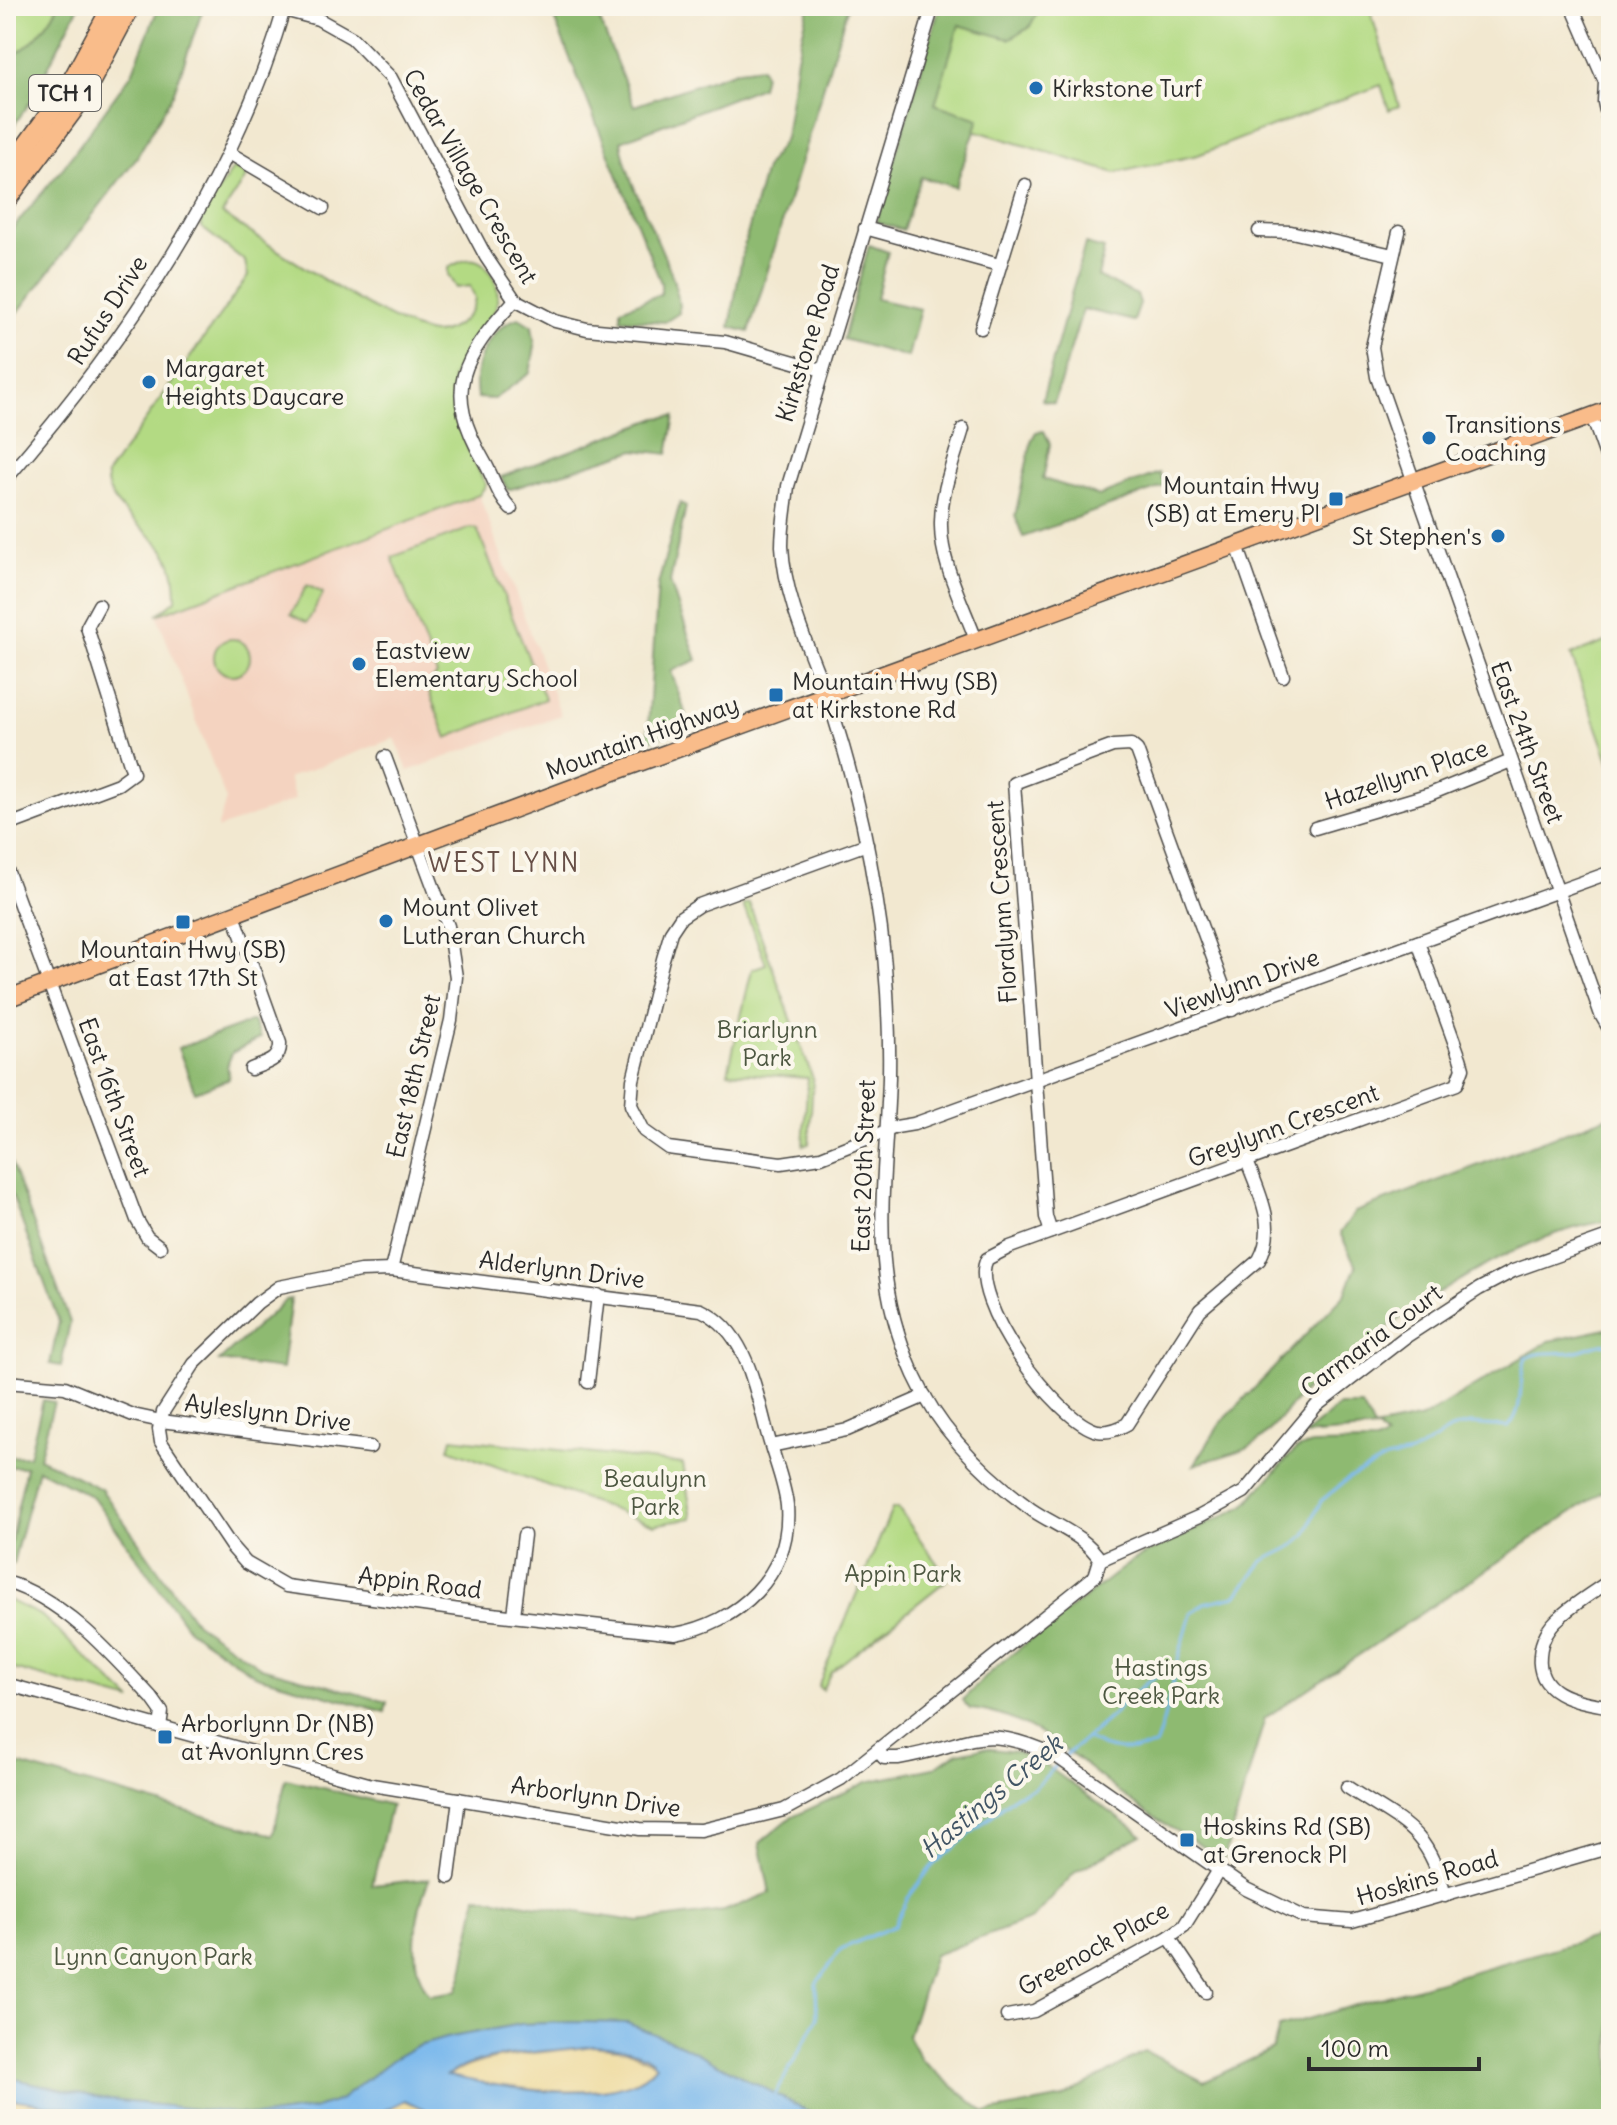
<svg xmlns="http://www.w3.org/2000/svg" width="1617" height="2125" viewBox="0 0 1617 2125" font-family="Delius,sans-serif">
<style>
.built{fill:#f4d3c0}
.green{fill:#b3da83;stroke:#6f8257;stroke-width:2}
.forest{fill:#8eba71;stroke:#5c724e;stroke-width:2}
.sand{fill:#eeda9e;stroke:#8c8264;stroke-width:2}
.water{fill:#79b8ec;stroke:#52728c;stroke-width:2;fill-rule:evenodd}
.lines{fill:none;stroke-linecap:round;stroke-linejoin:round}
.stream{stroke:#79b8ec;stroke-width:3}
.minor-casing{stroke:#494744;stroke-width:15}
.major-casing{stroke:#494744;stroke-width:19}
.highway-casing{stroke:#494744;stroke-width:21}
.minor{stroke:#fff;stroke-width:12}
.major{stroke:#f9bc8a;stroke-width:16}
.highway{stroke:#f9bc8a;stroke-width:18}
.poi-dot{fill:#1f6fb2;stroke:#fbf7ec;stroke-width:3}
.labels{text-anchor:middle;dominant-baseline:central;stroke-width:8;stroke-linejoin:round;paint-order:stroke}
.shield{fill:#fbf7ec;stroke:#696865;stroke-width:2}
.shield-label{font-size:22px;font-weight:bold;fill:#2b2b2b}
.poi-label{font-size:24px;fill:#2b2b2b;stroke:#fbf7ec;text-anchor:start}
.street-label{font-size:24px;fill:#2b2b2b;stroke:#fbf7ec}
.park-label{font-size:24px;fill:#4d5741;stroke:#fbf7ec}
.neighbourhood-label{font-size:26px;letter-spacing:2px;fill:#674f47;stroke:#fbf7ec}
.water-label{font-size:26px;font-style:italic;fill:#425565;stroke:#fbf7ec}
</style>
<rect width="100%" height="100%" fill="#fbf7ec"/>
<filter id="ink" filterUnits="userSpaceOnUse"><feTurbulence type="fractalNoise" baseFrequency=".0125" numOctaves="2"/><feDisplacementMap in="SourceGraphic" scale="16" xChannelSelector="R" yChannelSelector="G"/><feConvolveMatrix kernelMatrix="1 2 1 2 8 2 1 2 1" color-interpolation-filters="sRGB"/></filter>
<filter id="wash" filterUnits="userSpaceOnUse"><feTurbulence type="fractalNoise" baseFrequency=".006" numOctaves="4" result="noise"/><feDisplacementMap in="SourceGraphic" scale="32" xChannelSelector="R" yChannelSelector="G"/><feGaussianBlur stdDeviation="1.8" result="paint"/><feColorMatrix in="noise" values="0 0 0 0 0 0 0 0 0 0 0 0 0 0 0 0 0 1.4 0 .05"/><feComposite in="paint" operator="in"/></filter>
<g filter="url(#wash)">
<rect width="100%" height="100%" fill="#f2e8d0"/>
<path class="built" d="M479,495L561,715L408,771L395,738L288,778L295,800L217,829L226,800L157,615Z"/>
<g class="green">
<path d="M6,6H79L31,100L6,131Z"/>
<path d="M950,6H1369L1399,106L1389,110L1381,85L1198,155L1115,173L918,113Z"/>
<path d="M234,167L247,176L222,214C258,237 402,336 436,333C455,331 472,316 475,299L470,286L456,288L448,275V268C462,260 475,254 487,268C520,307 468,344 452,378L468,449L486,485L479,495L157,615L176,600C176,585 175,569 168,557C152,528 103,508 107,474L248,276L245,261L201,227L202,216Z"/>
<path d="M471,528L477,529L545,699L447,738L426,685L437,675L392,557Z"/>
<path d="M307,585L323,593L307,623L291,614Z"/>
<circle cx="232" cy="657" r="18"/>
<path d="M1611,640V766L1571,655Z"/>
<path d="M749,903L813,1079L809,1144L803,1145L808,1078L728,1072L752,969L766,964L743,905Z"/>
<path d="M452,1438L683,1464L692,1518L654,1525L449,1449Z"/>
<path d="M898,1508L948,1579L831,1672L822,1690L818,1686L892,1509Z"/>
<path d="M6,1599L42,1616L132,1701L6,1667Z"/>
</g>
<g class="forest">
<path d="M58,6H79L31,101L6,136V57C26,54 49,24 58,6Z"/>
<path d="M159,6H204L173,94L137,157L6,328V236L63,168L132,73Z"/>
<path d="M549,6H594L634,106L739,70L761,67L764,74L761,87L621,141C627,194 681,269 679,313L665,322L621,319V309L661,294V283Z"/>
<path d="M809,6H848L749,332L730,327L743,250L765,169L785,138L797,57Z"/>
<path d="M940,6L1040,7L1029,28L1009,39L959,25L935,104L979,119L955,187L921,177L903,230L876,222Z"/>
<path d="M1085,244L1104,249L1098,277L1137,295L1140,304L1134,321L1083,309L1054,403L1042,400Z"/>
<path d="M869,245L888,252L876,299L920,309L908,357L843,339Z"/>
<path d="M519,318L532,326L535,346L530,373L494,399L478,398C469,370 488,326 519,318Z"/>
<path d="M675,416L668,454L635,450L508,490L501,477L657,418Z"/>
<path d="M1044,431L1050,444L1043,479L1099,496L1159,473L1165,486L1023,537L1015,516L1032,439L1036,432Z"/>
<path d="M680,503L686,506L670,582L697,660L671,671L690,727L647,741L658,585Z"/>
<path d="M253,1021L260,1038L232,1053L227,1066L229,1079L195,1092L178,1048Z"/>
<path d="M1611,1115V1221C1513,1231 1389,1324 1313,1384C1292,1400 1278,1426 1257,1442C1242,1453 1213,1458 1194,1465L1220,1424L1345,1294L1356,1266L1340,1233L1355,1212Z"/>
<path d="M6,1149L70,1322L61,1366L50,1364L59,1322L6,1179Z"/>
<path d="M291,1299L282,1369L219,1361L286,1300Z"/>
<path d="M1611,1328V1486L1265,1718L1224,1859C1199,1844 1173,1830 1149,1814C1093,1776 1041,1716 970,1709L962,1700L998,1665L1133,1560L1244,1506L1295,1450L1312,1444L1376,1443L1386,1438L1378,1429L1304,1435L1339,1406H1362L1374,1428L1422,1418L1549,1341Z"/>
<path d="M43,1400L54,1402L39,1458L101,1489L196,1623L261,1667L387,1702L385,1712L257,1676L189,1630L93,1497L38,1469L13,1563L6,1564L26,1467H6V1457L29,1456Z"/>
<path d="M983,1748L1017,1752L1047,1766L1142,1835L1076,1871L1032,1919L934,1955L908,2036L921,2060L985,2113L1063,2098L1145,2051L1204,2082L1273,2049L1279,2027L1611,1932V2119H822L684,2046L627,2023L576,2022L521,2024L446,2038L415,2047L392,2060L340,2100L313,2109L263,2116L110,2100L6,2077V1761L273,1835L286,1779L391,1805L372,1885L429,1879C415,1913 406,1965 430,1995L457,1991L463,1973L477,1896L640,1922L724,1911L770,1893L760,1843L790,1818L867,1782L933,1768L958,1753Z"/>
<path d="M658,2112L701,2114L720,2119H551Z"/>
</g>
<g class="sand">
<path d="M592,2046L627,2050L656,2064C626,2111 492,2085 446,2076C489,2052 544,2054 592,2046Z"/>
<path d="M6,2098L139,2119H49L6,2112Z"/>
<path d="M405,2100L443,2118L367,2119Z"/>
</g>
<path class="water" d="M576,2022L627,2023L684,2046L822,2119H720L701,2114L658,2112L551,2119H445L405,2100L367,2119H139L6,2098V2077L110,2100L263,2116L313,2109L340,2100L392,2060L415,2047L446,2038L521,2024ZM592,2046C612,2047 643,2048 656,2065C625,2111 493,2087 447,2075C487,2050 546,2053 592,2046Z"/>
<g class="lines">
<g class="stream">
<path d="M1087,1738C1108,1753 1131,1752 1155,1746C1159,1740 1175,1677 1176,1666"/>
<path d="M1065,1756L1113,1715L1124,1701L1158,1674L1176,1666L1191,1614L1204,1603L1236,1596L1263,1561L1291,1547L1305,1535L1321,1501L1349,1478L1386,1459L1411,1454L1456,1427L1471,1424L1508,1427C1526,1408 1517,1381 1526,1358C1543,1350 1555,1354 1572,1352C1586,1350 1597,1342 1611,1343"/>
<path d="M774,2097L817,2019L816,1984L841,1949L894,1926L908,1898L932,1866L1016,1795L1034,1788L1060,1762"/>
</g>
</g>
</g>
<g filter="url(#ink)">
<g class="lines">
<g class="minor-casing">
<g id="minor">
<path d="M933,6L788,486C786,506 782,526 782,546C785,606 817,664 835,720C853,777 867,837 876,896C886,956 890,1017 889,1077C886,1188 866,1268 914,1375C939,1430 984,1475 1032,1510C1054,1525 1086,1536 1100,1560"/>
<path d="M1572,6L1605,82L1604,102L1611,134"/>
<path d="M284,10L318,19L352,38L391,78L486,257L515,300L555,321L587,329L725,342L822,370"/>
<path d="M231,154L323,208"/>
<path d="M865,228L999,265"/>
<path d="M1259,231L1291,232L1393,255"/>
<path d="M1399,232L1372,347L1377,377L1601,1015L1611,1032"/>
<path d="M981,328L1025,185"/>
<path d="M1592,416L1611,470"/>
<path d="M963,429C954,460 940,494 941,526C941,564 963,604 976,640"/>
<path d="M6,479C126,341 233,183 285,6"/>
<path d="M511,509C497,495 494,478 484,461C442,389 462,358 515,300"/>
<path d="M1237,545L1283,676"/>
<path d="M385,757L448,926L456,977L451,1020L391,1270"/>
<path d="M6,826L118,784L133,773L87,627L99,605"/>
<path d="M1315,828L1430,794L1511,761"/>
<path d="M867,844L699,905L681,917L671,932L663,959L633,1080L631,1105L644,1131L668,1148L781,1163L821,1157L896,1127L914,1124L1611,872"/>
<path d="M6,867L137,1220L147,1237L160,1247"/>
<path d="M234,915L280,1043C281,1061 266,1063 251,1069"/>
<path d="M1247,1161C1259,1194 1278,1226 1259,1260L1200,1310L1127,1424C1118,1429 1109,1433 1098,1431C1057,1422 966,1298 987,1259L1010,1247L1457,1084L1463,1068L1460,1058L1418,942"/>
<path d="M1051,1232L1046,1217L1014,783L1113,746L1131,745L1137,750L1232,1010"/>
<path d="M6,1382L65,1387L133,1415L161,1421L370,1447"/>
<path d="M588,1382L598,1295"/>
<path d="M771,1446C777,1466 785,1486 787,1506C792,1575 738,1623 675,1634L474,1612L286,1586L246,1563L231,1546L161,1442L159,1429L163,1412L194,1364L257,1303L279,1287L360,1271L391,1270L701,1310C751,1333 756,1398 771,1446L847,1430L925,1396"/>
<path d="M1100,1560L1200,1516L1244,1492L1316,1406L1404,1338L1479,1289L1513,1271L1611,1236"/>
<path d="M1611,1580C1594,1592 1575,1603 1560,1617C1549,1626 1541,1640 1540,1655C1536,1697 1580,1701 1611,1707"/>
<path d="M6,1582C64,1599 111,1654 152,1698L162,1712L160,1727"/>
<path d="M514,1615L524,1535"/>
<path d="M6,1684L372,1785L640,1829L701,1830L784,1810L841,1779L1095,1576L1100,1560"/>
<path d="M878,1751L884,1758H898C973,1746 975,1719 1056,1756L1246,1889L1304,1917L1352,1921L1611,1847"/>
<path d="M1347,1787C1403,1824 1428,1827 1445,1896"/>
<path d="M449,1877L459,1799"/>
<path d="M1169,1937L1206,1992"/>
<path d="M1007,2016L1034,2011L1169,1937L1184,1926L1219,1870"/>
</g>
</g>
<g class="major-casing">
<path id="major" d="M6,999L606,775L1611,409"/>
</g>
<g class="highway-casing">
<g id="highway">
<path d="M6,173L66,91L112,6"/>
<path d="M6,201L81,100L131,6"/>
</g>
</g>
<use href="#minor" class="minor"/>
<use href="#major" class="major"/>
<use href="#highway" class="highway"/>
</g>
</g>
<g class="poi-dot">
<circle cx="1036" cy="88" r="8"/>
<circle cx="149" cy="382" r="8"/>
<circle cx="1429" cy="438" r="8"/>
<rect x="1328" y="491" width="16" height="16" rx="4"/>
<circle cx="1498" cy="536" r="8"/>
<circle cx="359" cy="664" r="8"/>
<rect x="768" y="687" width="16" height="16" rx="4"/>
<circle cx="386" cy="921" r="8"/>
<rect x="175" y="914" width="16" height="16" rx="4"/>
<rect x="157" y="1729" width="16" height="16" rx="4"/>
<rect x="1179" y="1832" width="16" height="16" rx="4"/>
</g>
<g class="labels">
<rect class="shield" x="29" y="75" width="72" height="36" rx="6"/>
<g class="shield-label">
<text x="65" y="93">TCH 1</text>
</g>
<g class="poi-label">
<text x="1052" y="88">Kirkstone Turf</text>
<text x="165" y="368">Margaret<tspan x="165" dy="28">Heights Daycare</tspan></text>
<text x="1445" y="424">Transitions<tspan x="1445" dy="28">Coaching</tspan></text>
<text x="1320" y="485" text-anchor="end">Mountain Hwy<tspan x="1320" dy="28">(SB) at Emery Pl</tspan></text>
<text x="1482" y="536" text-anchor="end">St Stephen's</text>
<text x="375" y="650">Eastview<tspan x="375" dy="28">Elementary School</tspan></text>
<text x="792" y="681">Mountain Hwy (SB)<tspan x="792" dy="28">at Kirkstone Rd</tspan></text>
<text x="402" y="907">Mount Olivet<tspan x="402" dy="28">Lutheran Church</tspan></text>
<text x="183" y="949" text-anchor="middle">Mountain Hwy (SB)<tspan x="183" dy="28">at East 17th St</tspan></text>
<text x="181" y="1723">Arborlynn Dr (NB)<tspan x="181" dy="28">at Avonlynn Cres</tspan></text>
<text x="1203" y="1826">Hoskins Rd (SB)<tspan x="1203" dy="28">at Grenock Pl</tspan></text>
</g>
<g class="street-label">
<text transform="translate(471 176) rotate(60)">Cedar Village Crescent</text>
<text transform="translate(107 310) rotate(-57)">Rufus Drive</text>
<text transform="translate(807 343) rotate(-73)">Kirkstone Road</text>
<text transform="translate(642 737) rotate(-20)">Mountain Highway</text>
<text transform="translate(1528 742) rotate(70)">East 24th Street</text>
<text transform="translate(1406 774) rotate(-19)">Hazellynn Place</text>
<text transform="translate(1001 902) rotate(-94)">Floralynn Crescent</text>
<text transform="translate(1242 983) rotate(-20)">Viewlynn Drive</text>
<text transform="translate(413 1076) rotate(-77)">East 18th Street</text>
<text transform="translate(115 1097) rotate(70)">East 16th Street</text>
<text transform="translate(1283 1125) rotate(-20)">Greylynn Crescent</text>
<text transform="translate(863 1166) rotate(-88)">East 20th Street</text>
<text transform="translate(562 1269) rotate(7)">Alderlynn Drive</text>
<text transform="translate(1371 1340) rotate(-37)">Carmaria Court</text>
<text transform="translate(268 1412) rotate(7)">Ayleslynn Drive</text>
<text transform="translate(420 1582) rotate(7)">Appin Road</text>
<text transform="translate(596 1796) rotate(8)">Arborlynn Drive</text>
<text transform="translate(1427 1877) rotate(-16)">Hoskins Road</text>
<text transform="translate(1093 1948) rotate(-29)">Greenock Place</text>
</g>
<g class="park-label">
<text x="767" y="1029">Briarlynn<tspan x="767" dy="28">Park</tspan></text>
<text x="655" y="1478">Beaulynn<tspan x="655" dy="28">Park</tspan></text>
<text x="903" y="1573">Appin Park</text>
<text x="1161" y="1667">Hastings<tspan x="1161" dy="28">Creek Park</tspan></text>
<text x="153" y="1956">Lynn Canyon Park</text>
</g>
<g class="neighbourhood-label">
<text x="504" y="862">WEST LYNN</text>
</g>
<g class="water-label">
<text transform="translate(991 1796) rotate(-40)">Hastings Creek</text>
</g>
</g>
<rect width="1617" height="2125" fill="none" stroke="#fbf7ec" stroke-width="32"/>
<path d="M1309 2057v12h170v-12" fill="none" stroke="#2b2b2b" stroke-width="4"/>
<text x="1321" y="2057" font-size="24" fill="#2b2b2b" stroke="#fbf7ec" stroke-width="6" paint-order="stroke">100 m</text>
</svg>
